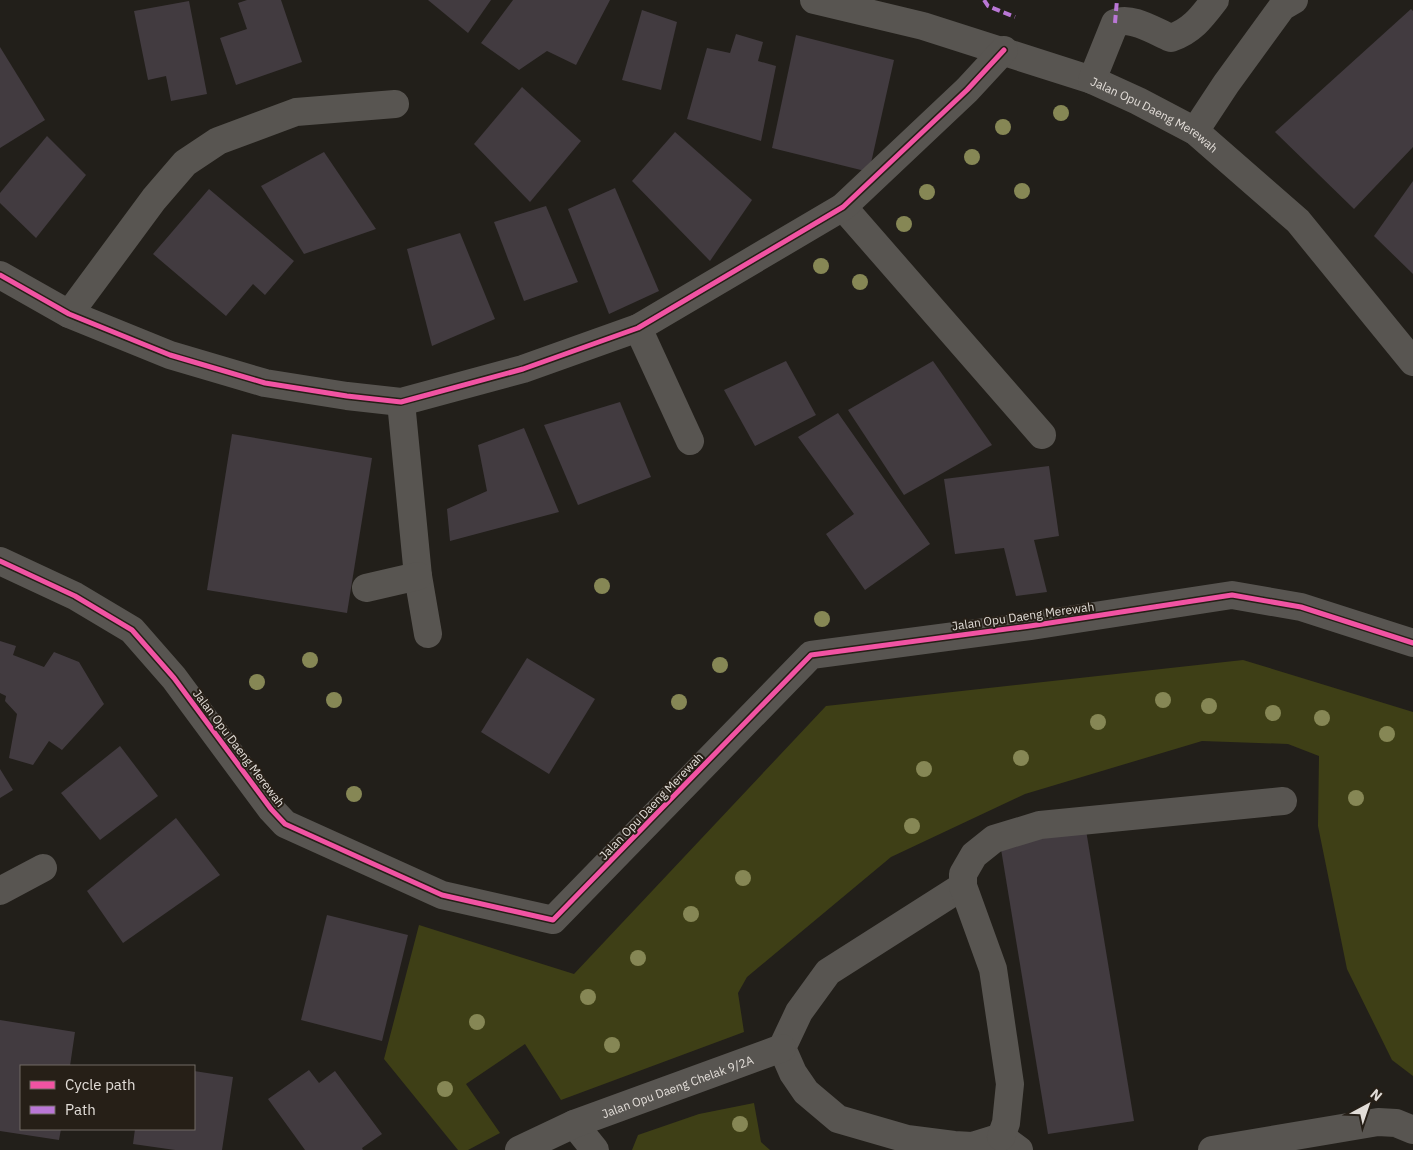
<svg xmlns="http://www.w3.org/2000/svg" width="1413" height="1150" viewBox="0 0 1413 1150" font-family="'IBM Plex Sans',sans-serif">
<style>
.green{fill:#3e3f16}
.building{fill:#423b40}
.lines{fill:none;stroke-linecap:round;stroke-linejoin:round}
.minor{stroke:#585551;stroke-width:28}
.quiet{stroke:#ba77d6;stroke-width:4;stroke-dasharray:8 4;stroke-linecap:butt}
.cycleway-casing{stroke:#261f17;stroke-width:8}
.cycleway{stroke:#f153a3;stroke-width:5}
.tree{fill:#868755}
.labels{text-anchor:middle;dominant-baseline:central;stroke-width:4;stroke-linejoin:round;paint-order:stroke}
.street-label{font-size:12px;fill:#e2ddd8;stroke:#261f17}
</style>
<rect width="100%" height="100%" fill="#221f1a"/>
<g class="green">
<path d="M1243,660L1413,712V1076L1392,1060L1347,969L1318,826L1319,756L1288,744L1202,741L1025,794L891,857L747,977L738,993L744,1032L561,1100L525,1044L466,1084L500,1133L468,1150H458L384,1059L419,925L574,974L826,706Z"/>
<path d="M754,1103L761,1142L770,1150H632L638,1135L699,1114Z"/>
</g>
<g class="building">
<path d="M247,0H281L302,62L236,85L220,38L247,29L238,3Z"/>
<path d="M428,0H491L468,33Z"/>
<path d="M513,0H610L576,65L547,51L519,70L481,43Z"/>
<path d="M189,1L207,94L171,101L166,76L148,80L134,11Z"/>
<path d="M1411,9L1413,11V147L1354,209L1275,132Z"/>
<path d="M642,10L677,22L661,90L622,80Z"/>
<path d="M736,34L763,42L758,61L776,66L761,141L687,119L707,48L730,53Z"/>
<path d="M796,35L894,60L869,172L772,148Z"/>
<path d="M0,47L45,120L0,148Z"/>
<path d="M522,87L581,141L530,202L474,144Z"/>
<path d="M675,132L752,200L710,261L632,181Z"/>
<path d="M47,136L86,175L36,238L0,203V193Z"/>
<path d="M324,152L376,229L304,254L261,186Z"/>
<path d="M1413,181V274L1374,236Z"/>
<path d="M615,188L659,291L609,314L568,209Z"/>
<path d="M209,189L294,261L265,295L253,284L226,316L153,254Z"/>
<path d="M546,206L578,282L524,301L494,222Z"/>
<path d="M460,233L495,319L432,346L407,249Z"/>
<path d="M786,361L816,415L755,446L724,390Z"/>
<path d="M933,361L992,445L904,495L848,410Z"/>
<path d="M620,402L651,477L578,505L544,425Z"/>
<path d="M838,413L930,544L865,590L826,534L854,514L798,437Z"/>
<path d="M524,428L559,512L450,541L447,509L487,491L478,445Z"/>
<path d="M232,434L372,458L347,613L207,590Z"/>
<path d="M1049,466L1059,536L1034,540L1047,592L1016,596L1004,548L955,554L944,479Z"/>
<path d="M0,641L16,646L13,655L44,667L54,652L79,662L104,704L62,750L49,741L33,765L9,758L17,714L5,701L6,696L0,693Z"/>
<path d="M527,658L595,699L549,774L481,732Z"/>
<path d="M120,746L158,796L100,840L61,793Z"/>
<path d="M0,769L13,790L0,798Z"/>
<path d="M176,818L220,875L123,943L87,891Z"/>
<path d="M1086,830L1134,1121L1048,1134L1000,843Z"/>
<path d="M327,915L408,935L382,1041L301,1020Z"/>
<path d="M0,1020L75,1032L70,1066H21V1129H61L59,1140L0,1131Z"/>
<path d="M309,1070L319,1083L335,1071L382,1134L362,1148L363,1150H305L268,1099Z"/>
<path d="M194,1071L233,1077L222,1150H175L133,1144L135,1129H194Z"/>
</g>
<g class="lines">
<g class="minor">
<path id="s1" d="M814,0L923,26L1092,80L1138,101L1195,131L1298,221L1413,362"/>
<path d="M1092,80L1115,23C1131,15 1156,32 1171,38C1192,31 1202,17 1215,0"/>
<path d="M1195,131L1226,84L1282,7L1294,0"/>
<path d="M843,207L1042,435"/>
<path d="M0,275L69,314L170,355L265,383L347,396L401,402L523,369L638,328L843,207L967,90L1004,50"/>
<path d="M69,314L154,199L185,163L218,141L296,112L395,104"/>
<path d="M638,328L690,441"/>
<path d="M401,402L418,576L428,634"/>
<path d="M0,561L75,596L132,630L174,678L271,809L285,824L442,895L553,920L811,655L1030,626L1232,595L1301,607L1413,643"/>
<path d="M366,588L418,576"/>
<path d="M963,886L828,972L799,1012L782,1048L793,1073L806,1092L838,1119L907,1139L954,1145L972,1146L1001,1137L1019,1150"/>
<path d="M0,891L43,868"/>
<path d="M574,1124L595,1150"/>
<path d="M1001,1137L1006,1123L1010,1084L993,969L963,886V874L974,855L994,839L1040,825L1283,801"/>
<path id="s2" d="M519,1150L574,1124L782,1048"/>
<path d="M1212,1150L1378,1122L1396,1123L1413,1130"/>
</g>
<g class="quiet">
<path d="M984,0L988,6L1015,17"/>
<path d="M1115,23L1117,0"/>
</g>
<g class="cycleway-casing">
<g id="cycleway">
<path d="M0,275L69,314L170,355L265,383L347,396L401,402L523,369L638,328L843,207L967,90L1004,50"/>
<path d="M0,561L75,596L132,630L174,678L271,809L285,824L442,895L553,920L811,655L1030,626L1232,595L1301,607L1413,643"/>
</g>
</g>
<use href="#cycleway" class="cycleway"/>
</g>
<g class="tree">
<circle cx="1061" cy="113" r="8"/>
<circle cx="1003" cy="127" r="8"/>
<circle cx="972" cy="157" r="8"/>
<circle cx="1022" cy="191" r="8"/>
<circle cx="927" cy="192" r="8"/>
<circle cx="904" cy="224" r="8"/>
<circle cx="821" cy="266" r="8"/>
<circle cx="860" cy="282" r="8"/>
<circle cx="602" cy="586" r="8"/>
<circle cx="822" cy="619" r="8"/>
<circle cx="310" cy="660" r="8"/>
<circle cx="720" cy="665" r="8"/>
<circle cx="257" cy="682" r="8"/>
<circle cx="334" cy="700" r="8"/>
<circle cx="1163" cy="700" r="8"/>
<circle cx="679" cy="702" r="8"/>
<circle cx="1209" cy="706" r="8"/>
<circle cx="1273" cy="713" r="8"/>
<circle cx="1322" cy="718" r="8"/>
<circle cx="1098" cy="722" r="8"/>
<circle cx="1387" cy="734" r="8"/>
<circle cx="1021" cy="758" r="8"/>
<circle cx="924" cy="769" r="8"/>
<circle cx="354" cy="794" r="8"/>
<circle cx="1356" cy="798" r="8"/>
<circle cx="912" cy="826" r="8"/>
<circle cx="743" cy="878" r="8"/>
<circle cx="691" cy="914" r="8"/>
<circle cx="638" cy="958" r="8"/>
<circle cx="588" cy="997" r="8"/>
<circle cx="477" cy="1022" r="8"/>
<circle cx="612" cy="1045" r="8"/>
<circle cx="445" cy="1089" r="8"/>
<circle cx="740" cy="1124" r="8"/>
</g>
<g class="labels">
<g class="street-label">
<text stroke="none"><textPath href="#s1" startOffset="361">Jalan Opu Daeng Merewah</textPath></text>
<text transform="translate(1023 616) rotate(-8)">Jalan Opu Daeng Merewah</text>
<text transform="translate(239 748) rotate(53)">Jalan Opu Daeng Merewah</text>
<text transform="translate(651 806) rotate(-46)">Jalan Opu Daeng Merewah</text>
<text stroke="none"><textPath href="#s2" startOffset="171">Jalan Opu Daeng Chelak 9/2A</textPath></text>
</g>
</g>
<rect x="20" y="1065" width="175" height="65" fill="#261f17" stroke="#716b64"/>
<rect x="30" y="1081" width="25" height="8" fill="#f153a3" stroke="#716b64"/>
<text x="65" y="1090" font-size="15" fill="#e2ddd8">Cycle path</text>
<rect x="30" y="1106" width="25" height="8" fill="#ba77d6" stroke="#716b64"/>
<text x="65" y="1115" font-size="15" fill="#e2ddd8">Path</text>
<g transform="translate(1368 1105) rotate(40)" stroke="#261f17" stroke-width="4" paint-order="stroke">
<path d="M0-4L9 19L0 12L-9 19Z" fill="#e2ddd8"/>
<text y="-8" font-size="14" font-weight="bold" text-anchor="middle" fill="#e2ddd8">N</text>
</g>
</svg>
